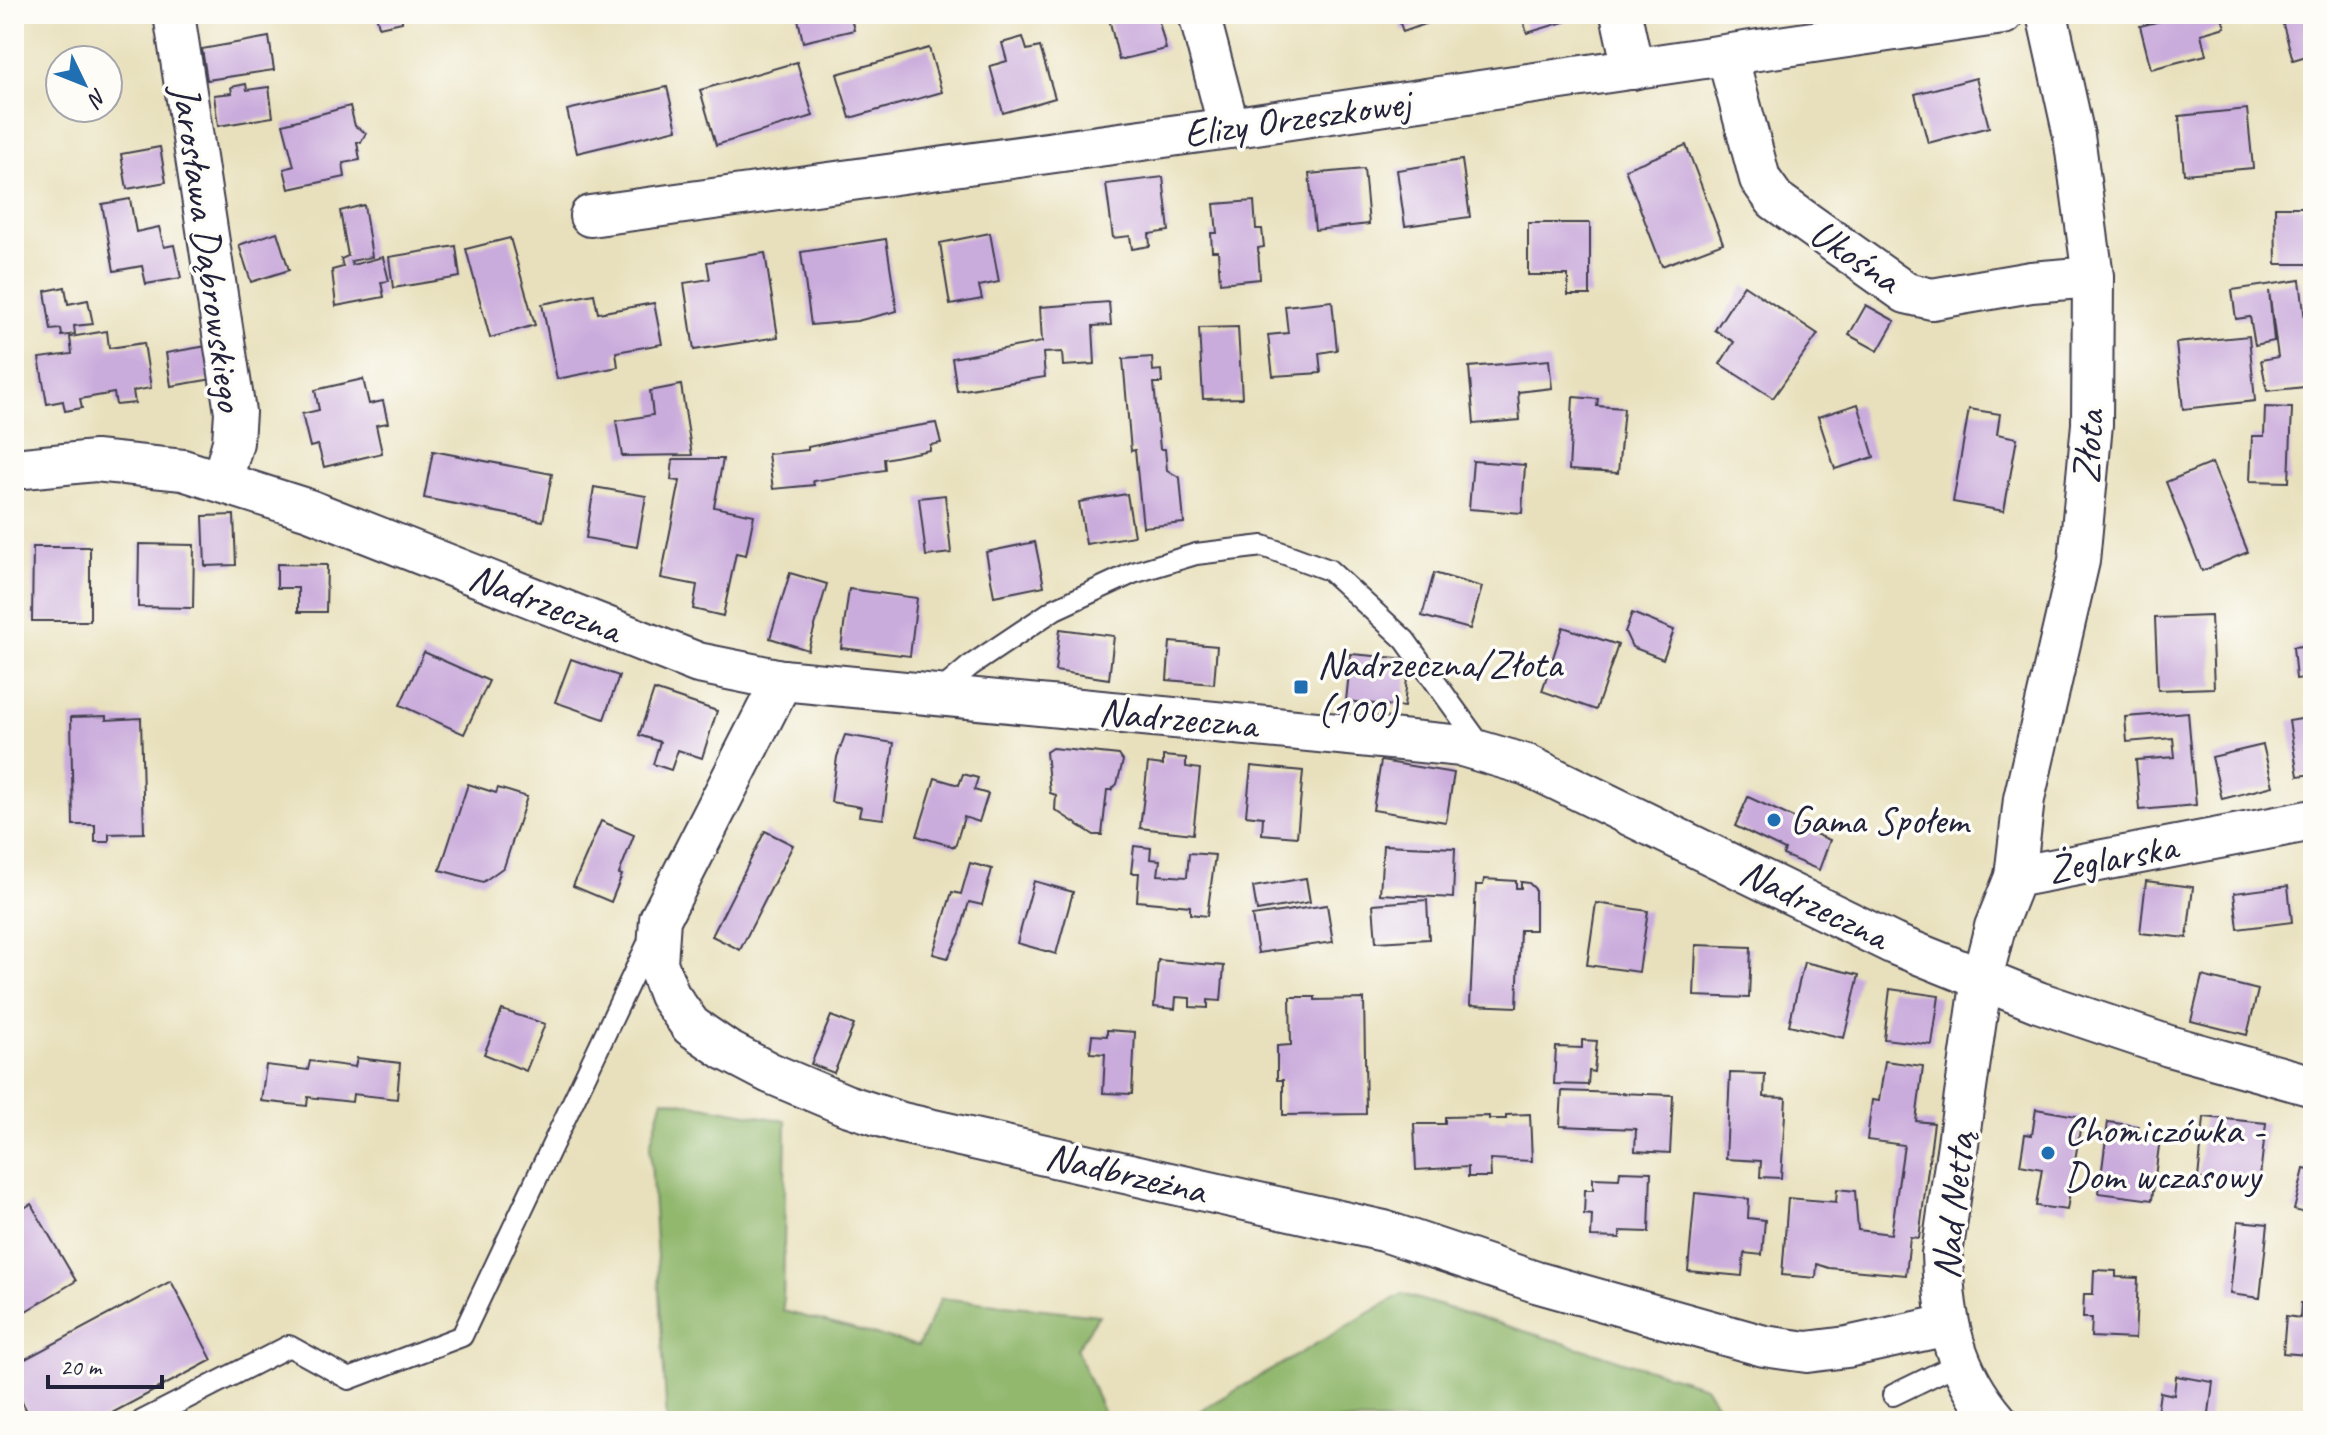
<svg xmlns="http://www.w3.org/2000/svg" width="2327" height="1435" viewBox="0 0 2327 1435" font-family="Caveat,sans-serif">
<style>
.forest{fill:#92b86e;stroke:#5a6d54;stroke-width:2}
.building{fill:#caacdc}
.lines{fill:none;stroke-linecap:round;stroke-linejoin:round}
.lane-casing{stroke:#403e4e;stroke-width:24}
.street-casing{stroke:#403e4e;stroke-width:44}
.lane{stroke:#fff;stroke-width:20}
.street{stroke:#fff;stroke-width:40}
.poi-dot{fill:#1f6fb2;stroke:#fdfcf7;stroke-width:3}
.labels{text-anchor:middle;dominant-baseline:central;stroke-width:7;stroke-linejoin:round;paint-order:stroke}
.street-label{font-size:40px;fill:#22223b;stroke:#fdfcf7}
.poi-label{font-size:40px;fill:#22223b;stroke:#fdfcf7;text-anchor:start}
</style>
<rect width="100%" height="100%" fill="#fdfcf7"/>
<filter id="ink" filterUnits="userSpaceOnUse"><feTurbulence type="fractalNoise" baseFrequency=".0125" numOctaves="2"/><feDisplacementMap in="SourceGraphic" scale="16" xChannelSelector="R" yChannelSelector="G"/><feConvolveMatrix kernelMatrix="1 2 1 2 8 2 1 2 1" color-interpolation-filters="sRGB"/></filter>
<filter id="wash" filterUnits="userSpaceOnUse"><feTurbulence type="fractalNoise" baseFrequency=".006" numOctaves="4" result="noise"/><feDisplacementMap in="SourceGraphic" scale="32" xChannelSelector="R" yChannelSelector="G"/><feGaussianBlur stdDeviation="1.8" result="paint"/><feColorMatrix in="noise" values="0 0 0 0 0 0 0 0 0 0 0 0 0 0 0 0 0 1.4 0 .05"/><feComposite in="paint" operator="in"/></filter>
<g filter="url(#wash)">
<rect width="100%" height="100%" fill="#e8e0bc"/>
<g class="forest">
<path d="M663,1099L786,1121L783,1311L918,1346L941,1298L1099,1315L1076,1349L1107,1421H667L650,1145Z"/>
<path d="M1402,1294L1705,1386L1727,1421H1183Z"/>
</g>
<g id="blocks">
<g class="building">
<path d="M376,14H402V22L379,27Z"/>
<path d="M797,14H850L854,30L803,42Z"/>
<path d="M1108,14H1157L1166,49L1119,60Z"/>
<path d="M1397,14H1453L1403,32Z"/>
<path d="M1521,14H1587V15L1527,33Z"/>
<path d="M2168,14H2221L2225,27L2201,34L2206,55L2151,69L2140,26L2169,19Z"/>
<path d="M2280,14H2310L2313,21V54L2293,60Z"/>
<path d="M269,37L274,70L207,80L202,49Z"/>
<path d="M1023,37L1027,50L1040,47L1055,98L1003,113L990,66L1007,61L1002,43Z"/>
<path d="M929,48L942,92L850,118L837,74Z"/>
<path d="M797,62L813,116L716,145L700,90Z"/>
<path d="M1976,78L1989,127L1928,143L1915,94Z"/>
<path d="M246,84L247,90L269,87L273,117L218,126L214,95L232,93L231,87Z"/>
<path d="M667,87L677,129L577,153L567,110Z"/>
<path d="M350,106L355,126L366,133L361,142H357L360,160L343,163L345,177L289,189L284,169L294,166L283,124Z"/>
<path d="M2247,109L2253,168L2184,174L2179,116Z"/>
<path d="M1686,145L1723,243L1662,266L1625,169Z"/>
<path d="M160,147L166,182L127,189L121,154Z"/>
<path d="M1462,160L1470,217L1405,226L1397,170Z"/>
<path d="M1364,169L1369,224L1315,230L1309,174Z"/>
<path d="M1163,177L1169,231L1149,234L1150,246L1132,249L1130,236L1113,238L1106,184Z"/>
<path d="M130,199L136,232L159,227L164,247L174,245L181,278L146,284L142,266L114,271L102,204Z"/>
<path d="M1254,201L1256,229H1262L1264,247L1258,248L1260,279L1220,283L1218,251H1212L1211,233H1217L1214,204Z"/>
<path d="M364,205L372,257L351,261L352,265L383,257L389,281L381,282L384,297L336,306L332,270L343,267L341,259L348,256L340,211Z"/>
<path d="M2275,207H2310L2311,264H2276Z"/>
<path d="M1528,223H1590V295H1568V275H1528Z"/>
<path d="M277,232L289,270L251,282L239,245Z"/>
<path d="M990,233L999,282L979,286L982,299L950,305L940,243Z"/>
<path d="M510,238L535,325L490,338L466,249Z"/>
<path d="M886,239L897,311L857,321L811,325L801,252Z"/>
<path d="M456,246L460,277L393,288L389,257Z"/>
<path d="M765,253L778,337L694,350L684,283L710,279L707,262Z"/>
<path d="M2300,280L2307,336L2313,335V350H2309L2313,386L2267,391L2261,360L2278,357L2269,291L2274,341L2255,345L2250,317L2236,319L2232,290Z"/>
<path d="M1744,285L1818,334L1773,398L1720,364L1734,342L1715,330Z"/>
<path d="M65,287L68,304L88,300L93,324L74,326L75,334L62,336L61,329L51,330L45,291Z"/>
<path d="M594,294L598,313L654,303L662,344L616,352L618,367L557,379L542,304Z"/>
<path d="M1332,301L1337,350L1319,353L1321,373L1273,376L1268,335L1288,333L1285,306Z"/>
<path d="M1109,302L1111,325L1093,326L1095,364L1063,366L1062,352L1043,353L1045,377L957,391L952,358L1042,342L1040,307Z"/>
<path d="M1866,305L1895,321L1878,351L1849,335Z"/>
<path d="M1238,327L1242,398L1203,399L1199,328Z"/>
<path d="M107,331L109,348L144,343L151,388L133,391L135,403L116,405L114,393L80,399L82,408L65,411L63,401L47,404L39,358L72,354L70,337Z"/>
<path d="M2249,336L2255,401L2183,409L2176,343Z"/>
<path d="M207,346L213,379L171,386L166,353Z"/>
<path d="M1152,357L1153,371L1161,370L1162,383H1154L1160,449H1165L1167,470L1180,478L1184,523L1143,527L1135,450L1131,451L1123,359Z"/>
<path d="M1549,360L1552,388L1518,392L1520,420L1474,424L1469,367Z"/>
<path d="M363,379L369,404L383,401L388,423L376,425L382,453L324,467L318,445L310,447L302,414L319,410L315,390Z"/>
<path d="M681,385L692,455L622,456L616,421L653,415L650,391Z"/>
<path d="M1573,397L1598,399L1597,406L1624,408L1618,473L1569,470Z"/>
<path d="M1858,404L1874,457L1835,469L1818,417Z"/>
<path d="M2265,407L2292,408L2289,482L2250,481L2252,436H2264Z"/>
<path d="M1969,409L2000,414L1997,434L2017,438L2004,511L1953,502Z"/>
<path d="M936,423L941,443L930,445V450L884,459L885,470L813,481L814,485L773,489L768,454L808,450V447L879,432Z"/>
<path d="M433,451L552,474L543,521L424,498Z"/>
<path d="M673,459H723L714,507L754,515L746,555L736,553L723,616L693,609L697,585L661,578L680,481L671,480Z"/>
<path d="M1473,461L1525,465L1522,513L1469,509Z"/>
<path d="M2212,463L2248,552L2202,571L2166,482Z"/>
<path d="M594,487L646,496L637,547L586,538Z"/>
<path d="M1127,494L1134,536L1086,544L1079,502Z"/>
<path d="M945,495L951,553L926,556L919,498Z"/>
<path d="M234,515L236,565L205,566L203,516Z"/>
<path d="M1035,542L1044,586L994,596L986,552Z"/>
<path d="M139,544L194,545L193,608L138,607Z"/>
<path d="M33,547H90V621H32Z"/>
<path d="M277,564L327,565L326,612H298V588H277Z"/>
<path d="M790,573L827,584L808,650L770,638Z"/>
<path d="M1434,573L1482,587L1470,629L1422,616Z"/>
<path d="M849,589L917,598L910,656L841,648Z"/>
<path d="M1632,613L1674,630L1663,659L1632,647L1625,632Z"/>
<path d="M2211,616L2214,688L2158,690L2155,618Z"/>
<path d="M1563,627L1618,645L1596,710L1542,691Z"/>
<path d="M1060,629L1114,636L1109,679L1055,671Z"/>
<path d="M1170,642L1217,646L1214,684L1167,680Z"/>
<path d="M2313,645V677L2296,679L2293,647Z"/>
<path d="M424,652L489,681L464,734L400,705Z"/>
<path d="M1351,654L1409,659L1404,707L1346,701Z"/>
<path d="M571,659L619,676L604,719L555,702Z"/>
<path d="M654,690L717,711L702,758L678,750L671,770L653,764L660,742L639,735Z"/>
<path d="M2188,712L2196,805L2140,810L2136,760L2175,757L2173,738L2127,742L2125,717Z"/>
<path d="M106,716V720L141,718L144,833L109,834V842H95V825H73L71,717Z"/>
<path d="M2313,717V774L2298,776L2289,721Z"/>
<path d="M845,735L894,743L883,819L859,816L861,807L831,802L837,757Z"/>
<path d="M2263,745L2273,786L2222,799L2212,757Z"/>
<path d="M1052,748L1119,755L1123,761L1117,784L1111,790H1107L1102,835H1094L1055,810L1056,795L1050,793L1046,752Z"/>
<path d="M1163,756L1186,758V767L1200,769L1193,834L1140,828L1148,763L1163,765Z"/>
<path d="M1381,761L1454,773L1446,822L1373,810Z"/>
<path d="M1251,766L1303,771L1297,837L1262,834L1263,817L1246,815Z"/>
<path d="M963,774L978,778L974,790L988,794L979,822L964,817L955,847L917,836L935,778L959,785Z"/>
<path d="M468,784L496,793L498,788L527,797L504,867L483,882L440,870Z"/>
<path d="M1748,797L1798,820L1795,826L1830,840L1819,870L1783,855L1785,850L1735,826Z"/>
<path d="M601,821L634,835L619,874L622,875L611,902L573,886Z"/>
<path d="M765,831L793,845L740,950L712,936Z"/>
<path d="M1383,845L1455,848L1453,898L1380,894Z"/>
<path d="M1134,846L1151,848L1150,859L1160,860L1158,875L1187,877L1189,853L1215,855L1207,916L1190,914V906L1137,901L1139,873H1131Z"/>
<path d="M970,863L992,869L982,905L969,902L960,933L948,958L933,954L952,892L961,894Z"/>
<path d="M1306,878L1310,902L1257,911L1253,887Z"/>
<path d="M1484,879L1516,881V888H1521V882L1529,883L1535,889V930H1520L1517,1007L1470,1005L1476,885H1483Z"/>
<path d="M1034,881L1073,892L1056,954L1017,943Z"/>
<path d="M2146,881L2193,887L2187,938L2140,933Z"/>
<path d="M2288,886L2292,922L2238,929L2234,893Z"/>
<path d="M1427,900L1429,939L1376,942L1373,904Z"/>
<path d="M1596,903L1648,911L1639,972L1587,965Z"/>
<path d="M1327,905L1333,942L1258,953L1252,916Z"/>
<path d="M1696,945L1751,947L1749,998L1694,996Z"/>
<path d="M1158,960L1224,966L1221,1001L1208,1000V1008L1190,1007V998L1176,997L1175,1009L1154,1007Z"/>
<path d="M1804,962L1859,975L1844,1038L1789,1025Z"/>
<path d="M2202,976L2258,990L2247,1035L2191,1021Z"/>
<path d="M1890,989L1939,996L1932,1045L1884,1039Z"/>
<path d="M1290,997H1315V1000L1364,999L1366,1114L1283,1115V1080H1277V1046L1291,1045Z"/>
<path d="M502,1010L545,1024L526,1071L484,1054Z"/>
<path d="M831,1016L854,1025L834,1073L811,1064Z"/>
<path d="M1107,1030L1135,1032L1132,1094L1103,1093L1105,1054L1090,1053L1092,1035L1107,1036Z"/>
<path d="M1582,1040L1597,1041L1594,1072L1589,1071L1588,1085L1554,1084L1556,1047L1582,1048Z"/>
<path d="M357,1058L400,1063L397,1099L353,1094L352,1102L308,1097L307,1106L261,1101L266,1065L308,1070L310,1061L355,1067Z"/>
<path d="M1885,1061L1923,1066L1916,1121L1934,1123L1919,1238L1910,1237L1906,1275L1829,1268L1817,1264L1816,1278L1782,1275L1788,1198L1836,1202L1837,1189L1855,1191L1858,1230L1891,1234L1904,1145L1867,1140L1872,1100L1879,1101Z"/>
<path d="M1730,1073L1765,1074L1764,1097L1786,1098L1781,1178L1760,1177L1761,1161L1726,1159Z"/>
<path d="M1562,1091L1673,1095L1670,1153L1635,1151L1636,1129L1560,1126Z"/>
<path d="M2036,1109L2082,1117L2067,1210L2036,1206L2042,1169L2020,1165L2025,1134L2032,1135Z"/>
<path d="M1530,1114L1532,1161L1490,1159L1491,1177H1468V1167L1416,1170L1414,1124H1445V1117L1489,1116V1119H1506V1115Z"/>
<path d="M2204,1117L2266,1123L2259,1185L2198,1179Z"/>
<path d="M2108,1122L2138,1126L2136,1135L2160,1138L2152,1200L2099,1193Z"/>
<path d="M2304,1169L2313,1171V1215L2294,1210Z"/>
<path d="M1620,1171L1651,1172L1649,1232L1620,1231V1238L1591,1237L1592,1215L1584,1214L1585,1190H1593V1178L1619,1179Z"/>
<path d="M1695,1193L1749,1199L1748,1218L1765,1220L1762,1255L1744,1253L1742,1276L1688,1271Z"/>
<path d="M31,1204L76,1281L14,1318V1214Z"/>
<path d="M2238,1221L2268,1224L2260,1298L2230,1294Z"/>
<path d="M2094,1270L2116,1271V1277L2138,1278L2135,1339L2091,1337L2092,1318H2083L2084,1294H2093Z"/>
<path d="M171,1281L212,1360L97,1421H32L14,1386V1365Z"/>
<path d="M2301,1303H2313V1365L2307,1364L2308,1355L2283,1353L2286,1316L2300,1318Z"/>
<path d="M2176,1376L2213,1382L2208,1421H2156L2160,1392L2174,1395Z"/>
</g>
</g>
</g>
<g filter="url(#ink)">
<use href="#blocks" fill-opacity="0" stroke="#403e4e" stroke-width="2"/>
<g class="lines">
<g class="lane-casing">
<g id="lane">
<path d="M938,693L970,666L1055,609L1133,573L1196,554L1263,546L1329,570L1405,640L1482,747"/>
<path d="M1893,1395L1959,1363"/>
<path d="M142,1421L289,1346L349,1379L462,1336L649,941"/>
</g>
</g>
<g class="street-casing">
<g id="street">
<path d="M174,14L235,412L233,442L222,481"/>
<path d="M1199,14L1229,128"/>
<path d="M1621,14L1633,69"/>
<path d="M1727,55L1760,179L1775,200L1906,293L1932,299L2031,282L2093,277"/>
<path d="M590,216L1229,128L2003,14"/>
<path d="M14,469L95,461L183,470L309,510L698,663L782,680L1462,746L1527,765L1894,944L2038,1002L2169,1046L2313,1086"/>
<path d="M782,680L660,919L657,963L669,995L691,1026L726,1050L770,1073L846,1105L902,1123L1384,1231L1536,1282L1764,1346L1807,1352L1847,1347L1948,1325"/>
<path d="M2015,877L2024,799L2079,561L2092,424L2093,277L2074,136L2047,14"/>
<path d="M1997,1421C1953,1369 1944,1320 1942,1254L1982,978L1995,927L2015,877L2313,820"/>
</g>
</g>
<use href="#lane" class="lane"/>
<use href="#street" class="street"/>
</g>
</g>
<g class="poi-dot">
<rect x="1293" y="679" width="16" height="16" rx="4"/>
<circle cx="1774" cy="820" r="8"/>
<circle cx="2048" cy="1153" r="8"/>
</g>
<g class="labels">
<g class="street-label">
<text transform="translate(1297 118) rotate(-8)">Elizy Orzeszkowej</text>
<text transform="translate(208 248) rotate(82)">Jarosława Dąbrowskiego</text>
<text transform="translate(1855 256) rotate(34)">Ukośna</text>
<text transform="translate(2088 447) rotate(-86)">Złota</text>
<text transform="translate(545 603) rotate(21)">Nadrzeczna</text>
<text transform="translate(1178 718) rotate(5)">Nadrzeczna</text>
<text transform="translate(2112 858) rotate(-11)">Żeglarska</text>
<text transform="translate(1814 904) rotate(26)">Nadrzeczna</text>
<text transform="translate(1126 1173) rotate(13)">Nadbrzeżna</text>
<text transform="translate(1953 1206) rotate(-84)">Nad Nettą</text>
</g>
<g class="poi-label">
<text x="1317" y="664">Nadrzeczna/Złota<tspan x="1317" dy="46">(100)</tspan></text>
<text x="1790" y="820">Gama Społem</text>
<text x="2064" y="1130">Chomiczówka -<tspan x="2064" dy="46">Dom wczasowy</tspan></text>
</g>
</g>
<rect width="2327" height="1435" fill="none" stroke="#fdfcf7" stroke-width="48"/>
<g transform="translate(84 84) rotate(133)"><circle r="38" fill="#fdfcf7" stroke="#a5a5ac" stroke-width="2"/>
<path d="M0-6L14 30L0 20L-14 30Z" fill="#1f6fb2"/>
<text y="-12" font-size="22" font-weight="bold" text-anchor="middle" fill="#22223b">N</text>
</g>
<path d="M48 1375v12h114v-12" fill="none" stroke="#22223b" stroke-width="4"/>
<text x="60" y="1375" font-size="24" fill="#22223b" stroke="#fdfcf7" stroke-width="6" paint-order="stroke">20 m</text>
</svg>
